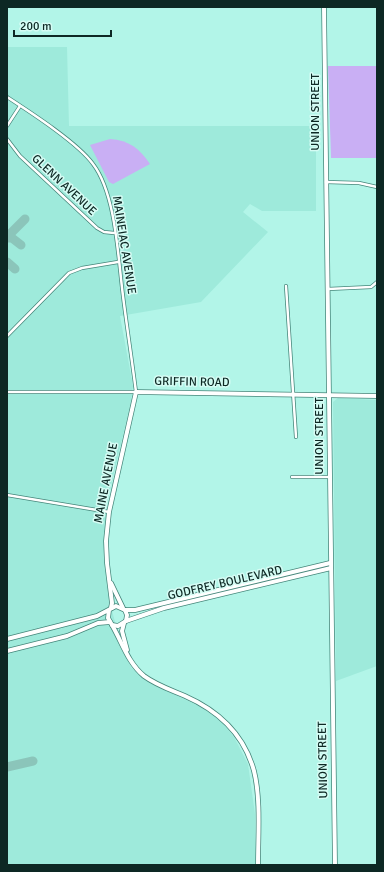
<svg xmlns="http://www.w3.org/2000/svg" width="384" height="872" viewBox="0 0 384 872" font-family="Signika,sans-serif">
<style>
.built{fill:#9eeadb}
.green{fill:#c9aff4}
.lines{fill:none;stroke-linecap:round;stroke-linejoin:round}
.taxiway{stroke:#8bc5ba;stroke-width:9}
.street-casing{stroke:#45867a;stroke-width:4}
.secondary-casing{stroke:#45867a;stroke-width:5.5}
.street{stroke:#fff;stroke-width:2.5}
.secondary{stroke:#fff;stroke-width:4}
.labels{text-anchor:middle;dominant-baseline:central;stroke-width:3;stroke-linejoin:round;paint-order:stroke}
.street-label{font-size:12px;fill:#0d2824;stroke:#d5fcf4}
</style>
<rect width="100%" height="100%" fill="#b2f5e8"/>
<g class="built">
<path d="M7,47H67L69,126H316V211H262L250,204L243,212L268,232L201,302L120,316L133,386L131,402L107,502L111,607L122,648L131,667L138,674L163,689L205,709L222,722L234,737L248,764L255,814V865H7Z"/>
<path d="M338,398L377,400V666L336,681L333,402Z"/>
</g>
<g class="green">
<path d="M328,66H377V158H331Z"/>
<path d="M110,139C129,140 140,149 150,164L113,184L109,182L90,145Z"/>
</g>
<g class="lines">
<g class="taxiway">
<path d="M7,237L25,219"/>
<path d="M7,238H12L21,245"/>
<path d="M7,262L15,269"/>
<path d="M7,767L33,761"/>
</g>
<g class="street-casing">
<g id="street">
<path d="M7,97C30,112 78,143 93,164C116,194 118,258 123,296C127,328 132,360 136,392H7"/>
<path d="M7,126L20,106"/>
<path d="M7,139L20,156L97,228L104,232L114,233"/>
<path d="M326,182L359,183L377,187"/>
<path d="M286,286L296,437"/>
<path d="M328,289L371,287L377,282"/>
<path d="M7,336L69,273L82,268L118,262"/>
<path d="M292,477H329"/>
<path d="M7,495L109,512"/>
</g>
</g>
<g class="secondary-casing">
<g id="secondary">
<path d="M324,7L335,865"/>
<path d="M111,583L123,608"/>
<path d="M111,608L112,603L107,563L106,541L109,512L136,392L377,396"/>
<path d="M125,610H135L330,563"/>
<path d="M126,621L164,608L331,568"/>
<path d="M124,623L122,631L127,650"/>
<path d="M112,625C122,642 128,663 144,676C156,685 171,690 185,696C219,711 244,734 254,771C261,799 258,836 258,865"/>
<path d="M7,639L97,616L116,606L125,610L127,615L126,621L118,626L112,625L108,618L109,610"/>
<path d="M7,651L67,636L98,623L110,622"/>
</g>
</g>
<use href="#street" class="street"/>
<use href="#secondary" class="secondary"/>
</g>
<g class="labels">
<g class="street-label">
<text transform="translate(315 112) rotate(-90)">UNION STREET</text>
<text transform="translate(64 185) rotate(43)">GLENN AVENUE</text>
<text transform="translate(124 245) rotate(81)">MAINEIAC AVENUE</text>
<text transform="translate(192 382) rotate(1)">GRIFFIN ROAD</text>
<text transform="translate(319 436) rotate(-90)">UNION STREET</text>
<text transform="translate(106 483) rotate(-79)">MAINE AVENUE</text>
<text transform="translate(225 583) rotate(-13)">GODFREY BOULEVARD</text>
<text transform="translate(323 760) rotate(-91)">UNION STREET</text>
</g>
</g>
<rect width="384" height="872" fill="none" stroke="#0d2824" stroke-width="16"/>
<path d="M14 30v6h97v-6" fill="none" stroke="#0d2824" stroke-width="2"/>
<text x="20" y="30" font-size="12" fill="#0d2824" stroke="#d5fcf4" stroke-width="3" paint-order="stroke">200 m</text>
</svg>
